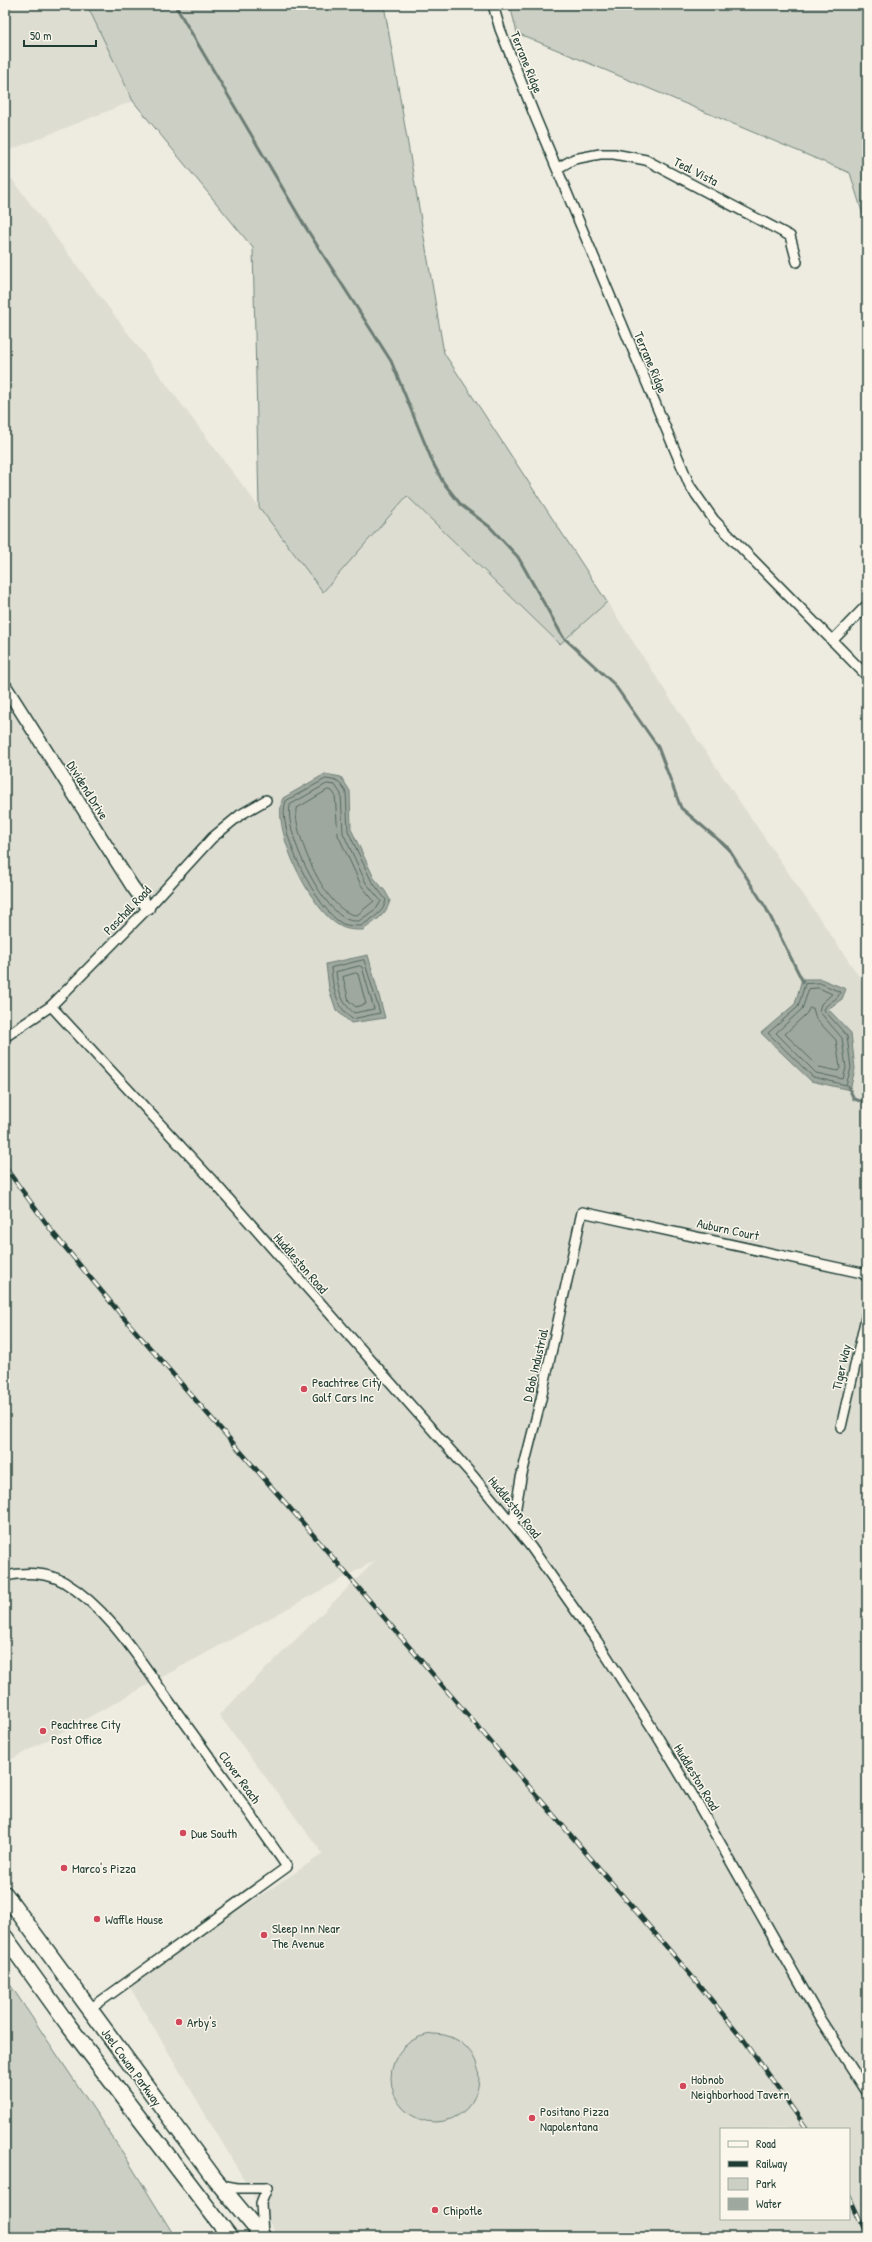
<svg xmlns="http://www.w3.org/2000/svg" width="872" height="2242" viewBox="0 0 872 2242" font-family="'Patrick Hand',sans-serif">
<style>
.built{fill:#ddddd2;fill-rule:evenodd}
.green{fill:#cbcfc4;stroke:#75867c}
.water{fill:#9fa89f;stroke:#6c7d74}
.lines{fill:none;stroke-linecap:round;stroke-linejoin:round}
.shore{stroke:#52685f;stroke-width:1}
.stream{stroke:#6c7d74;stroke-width:3}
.minor-casing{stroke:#1f3d34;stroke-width:12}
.tertiary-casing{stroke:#1f3d34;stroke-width:15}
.primary-casing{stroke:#1f3d34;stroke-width:18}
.minor{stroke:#fbf7ec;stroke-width:9}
.tertiary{stroke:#fbf7ec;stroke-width:12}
.primary{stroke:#fbf7ec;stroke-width:15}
.rail-casing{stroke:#1f3d34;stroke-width:4.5}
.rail{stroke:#fbf7ec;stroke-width:3;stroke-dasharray:9;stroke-linecap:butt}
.poi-dot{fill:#d1495b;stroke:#fbf7ec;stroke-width:1.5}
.labels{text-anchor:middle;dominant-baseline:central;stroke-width:3;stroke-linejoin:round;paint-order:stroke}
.street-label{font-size:13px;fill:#1f3d34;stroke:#fbf7ec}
.poi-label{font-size:13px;fill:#1f3d34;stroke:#fbf7ec;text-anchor:start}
</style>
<rect width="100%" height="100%" fill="#eeece1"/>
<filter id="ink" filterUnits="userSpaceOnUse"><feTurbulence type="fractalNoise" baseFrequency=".025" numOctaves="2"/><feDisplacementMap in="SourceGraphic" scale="8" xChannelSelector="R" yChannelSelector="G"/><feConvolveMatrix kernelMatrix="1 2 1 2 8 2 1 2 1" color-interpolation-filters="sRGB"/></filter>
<g filter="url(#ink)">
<g class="built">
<path d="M5,5H87L133,101L5,152Z"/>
<path d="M5,170L323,592L407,496L560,644L607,602L693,733L867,988V2237H278L128,1984L323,1854L219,1715L376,1560L5,1763ZM721,2129H849V2219H721Z"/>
</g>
<g class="green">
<path d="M87,5H384L444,353L607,602L560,644L407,496L323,592L259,507L253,248L133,101Z"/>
<path d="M510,5H815L825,7L826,5H867V228L850,173L517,33Z"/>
<path d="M5,1977L125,2156L175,2237H5Z"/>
<circle cx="435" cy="2078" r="44"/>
</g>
<g class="water">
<path d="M325,774L341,777L350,791L351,829L374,878L385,891L390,900C387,915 375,921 363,930C356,930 348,930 342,927C312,914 270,828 283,798Z"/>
<path d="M368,955L385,1018L351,1023L336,1010L329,989L326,964Z"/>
<path d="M802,979H821L846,989L842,999L828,1009L851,1033L855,1069L850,1090L811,1081L761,1033L795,1004Z"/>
</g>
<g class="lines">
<g class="shore">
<path d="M326,779L338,781L346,792L348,831L371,880L386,900C384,913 371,919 361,926C356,926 349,926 343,924C318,912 274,827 286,801Z"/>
<path d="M327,784L335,785L341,794L343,833L366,883L381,901L377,908L359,921C355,921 349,921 344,918C319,903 284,833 290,805Z"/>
<path d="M328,790L332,791L335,795L338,835L361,885L374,901L357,915C327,915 294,835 296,809Z"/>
<path d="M364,960L380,1013L352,1019C336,1006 333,988 331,968Z"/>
<path d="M360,966L362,967L374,1009L354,1013C341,1003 338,989 336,972Z"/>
<path d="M356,973L358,974L366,1004L356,1007L349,1001L343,977Z"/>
<path d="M820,983L840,992C838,1001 827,1001 824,1010L847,1036L851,1068L846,1085L813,1077L768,1033L798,1007L805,984Z"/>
<path d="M819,988L832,994L821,1004L819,1011L842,1038L846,1068L843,1079L816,1073L776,1033L802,1009L809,989Z"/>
<path d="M810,1008H813L816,1019L836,1040L840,1068L838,1071L819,1067L785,1034L806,1014Z"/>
</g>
<g class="stream">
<path d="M175,5L306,228L391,361L433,463L443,482L461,505L490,527L518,557L563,637L614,684L658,747L681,808L728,848L766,908L803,982"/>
<path d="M848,1086L854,1099L867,1103"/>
</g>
<g class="minor-casing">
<g id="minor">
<path d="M493,5L500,29L536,119L690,486L714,520L867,676"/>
<path d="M558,168L574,159L600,154H614L646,160L790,236L797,262"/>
<path d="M832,641L867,605"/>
<path d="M51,1006L212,1180L474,1477L531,1547L597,1641L656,1734L698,1804L820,2019L867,2092"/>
<path d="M5,1037L51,1006L148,908L212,838L240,815L266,800"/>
<path d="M841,1427L867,1313"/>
<path d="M513,1524L521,1478L541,1399L582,1212L862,1273L867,1277"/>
<path d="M5,1576C24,1572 47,1572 64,1582C109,1609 139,1659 169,1701C209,1756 249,1811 287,1867L90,2009"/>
<path d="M221,2185L237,2188H267"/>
<path d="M263,2235L261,2203L267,2188"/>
</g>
</g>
<g class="tertiary-casing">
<path id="tertiary" d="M5,686L132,886L148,908"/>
</g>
<g class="primary-casing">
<g id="primary">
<path d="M5,1894L214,2178L263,2237"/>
<path d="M5,1937L69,2026L230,2237"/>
</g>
</g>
<use href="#minor" class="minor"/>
<use href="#tertiary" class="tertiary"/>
<use href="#primary" class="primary"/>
<g class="rail-casing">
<g id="rail">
<path d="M5,1167L54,1234L123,1317L309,1530L695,1980L744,2040L807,2129"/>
<path d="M849,2196L867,2235"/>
</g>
</g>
<use href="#rail" class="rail"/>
</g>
</g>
<g class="poi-dot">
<circle cx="304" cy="1389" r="4"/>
<circle cx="43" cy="1731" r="4"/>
<circle cx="183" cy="1833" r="4"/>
<circle cx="64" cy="1868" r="4"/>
<circle cx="97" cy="1919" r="4"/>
<circle cx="264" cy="1935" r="4"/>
<circle cx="179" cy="2022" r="4"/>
<circle cx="683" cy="2086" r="4"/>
<circle cx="532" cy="2118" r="4"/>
<circle cx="435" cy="2210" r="4"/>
</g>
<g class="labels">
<g class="street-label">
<text transform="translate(527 62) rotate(68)">Terrane Ridge</text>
<text transform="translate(696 171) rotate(27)">Teal Vista</text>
<text transform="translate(651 362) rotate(67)">Terrane Ridge</text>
<text transform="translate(88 790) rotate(58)">Dividend Drive</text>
<text transform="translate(127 910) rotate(-46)">Paschall Road</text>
<text transform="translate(728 1229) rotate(12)">Auburn Court</text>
<text transform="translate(301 1263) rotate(49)">Huddleston Road</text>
<text transform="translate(535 1365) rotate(-77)">D Bob Industrial</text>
<text transform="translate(841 1367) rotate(-77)">Tiger Way</text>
<text transform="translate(515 1507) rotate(51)">Huddleston Road</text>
<text transform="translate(240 1777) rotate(54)">Clover Reach</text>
<text transform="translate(697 1777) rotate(59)">Huddleston Road</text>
<text transform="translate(132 2067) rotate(54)">Joel Cowan Parkway</text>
</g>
<g class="poi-label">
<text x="312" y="1382">Peachtree City<tspan x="312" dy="15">Golf Cars Inc</tspan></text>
<text x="51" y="1724">Peachtree City<tspan x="51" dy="15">Post Office</tspan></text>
<text x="191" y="1833">Due South</text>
<text x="72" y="1868">Marco's Pizza</text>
<text x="105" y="1919">Waffle House</text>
<text x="272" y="1928">Sleep Inn Near<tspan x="272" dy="15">The Avenue</tspan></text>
<text x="187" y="2022">Arby's</text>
<text x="691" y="2079">Hobnob<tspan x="691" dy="15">Neighborhood Tavern</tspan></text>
<text x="540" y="2111">Positano Pizza<tspan x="540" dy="15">Napolentana</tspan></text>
<text x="443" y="2210">Chipotle</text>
</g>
</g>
<rect width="872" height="2242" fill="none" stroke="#fbf7ec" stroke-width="20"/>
<rect x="10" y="10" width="852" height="2222" fill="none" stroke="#1f3d34" stroke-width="1.5" filter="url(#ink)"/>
<rect x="720" y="2128" width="130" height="92" fill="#fbf7ec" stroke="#a3ada2"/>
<rect x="728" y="2141" width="20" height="6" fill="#fbf7ec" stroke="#a3ada2"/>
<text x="756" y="2148" font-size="12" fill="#1f3d34">Road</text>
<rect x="728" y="2161" width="20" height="6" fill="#1f3d34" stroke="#a3ada2"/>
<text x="756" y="2168" font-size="12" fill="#1f3d34">Railway</text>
<rect x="728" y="2178" width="20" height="12" fill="#cbcfc4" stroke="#a3ada2"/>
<text x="756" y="2188" font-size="12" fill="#1f3d34">Park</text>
<rect x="728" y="2198" width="20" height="12" fill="#9fa89f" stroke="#a3ada2"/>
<text x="756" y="2208" font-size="12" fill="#1f3d34">Water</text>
<path d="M24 40v6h72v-6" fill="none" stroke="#1f3d34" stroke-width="2"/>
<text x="30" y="40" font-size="12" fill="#1f3d34" stroke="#fbf7ec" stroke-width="3" paint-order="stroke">50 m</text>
</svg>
